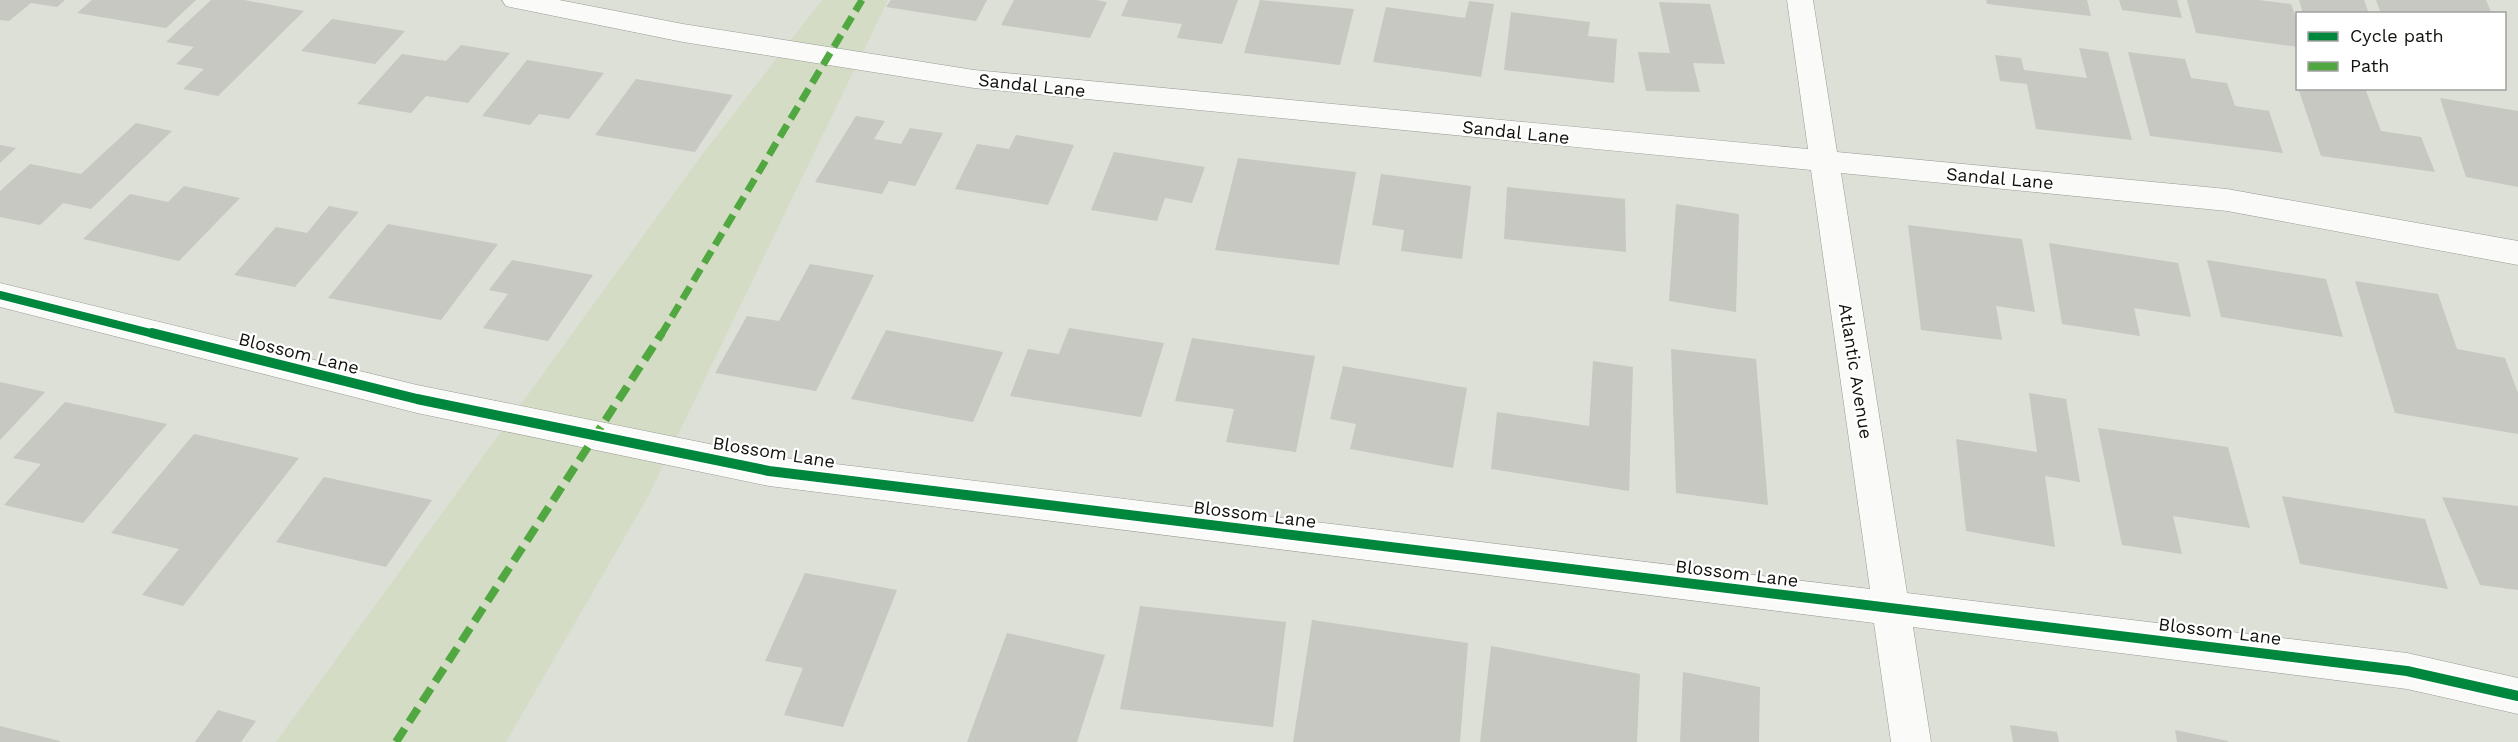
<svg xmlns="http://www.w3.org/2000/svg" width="2518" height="742" viewBox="0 0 2518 742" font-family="'Work Sans',sans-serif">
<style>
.green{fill:#d4dcc5}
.building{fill:#c6c8c1}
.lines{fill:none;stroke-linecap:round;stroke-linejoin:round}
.minor-casing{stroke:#989b94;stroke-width:1}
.minor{fill:#fafaf9;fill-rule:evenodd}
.quiet-far1{stroke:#51a841;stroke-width:7;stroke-dasharray:14 7;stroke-linecap:butt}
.quiet{stroke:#51a841;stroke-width:8;stroke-dasharray:16 8;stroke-linecap:butt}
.cycleway-far1-casing{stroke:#fff;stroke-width:11}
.cycleway-casing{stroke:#fff;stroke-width:14}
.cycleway-far1{stroke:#00873e;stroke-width:8}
.cycleway{stroke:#00873e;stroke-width:10}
.labels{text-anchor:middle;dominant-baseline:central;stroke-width:4.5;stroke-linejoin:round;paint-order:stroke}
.street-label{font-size:18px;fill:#10120c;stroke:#fff}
</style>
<rect width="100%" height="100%" fill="#dde0d7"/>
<path class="green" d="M822,0H888L648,497L506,742H276L701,156Z"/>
<g class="building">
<path d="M0,0H65L57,7L31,3L9,21L0,20Z"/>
<path d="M92,0H196L166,28L77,13Z"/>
<path d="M211,0H244L304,11L218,96L183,89L204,69L176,64L194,47L166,42Z"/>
<path d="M891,0H987L976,21L886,7Z"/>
<path d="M1014,0H1096L1107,2L1090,38L1001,25Z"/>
<path d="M1128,0H1238L1222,44L1177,38L1182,24L1121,16Z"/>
<path d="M1260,0L1354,9L1340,65L1244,53Z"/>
<path d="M1986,0H2087L2091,16L1987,4Z"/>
<path d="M2119,0H2177L2182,18L2122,10Z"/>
<path d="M2187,0H2258L2291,4L2298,23V47L2196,33Z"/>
<path d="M2299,0H2364L2369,14H2303Z"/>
<path d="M2376,0H2486L2492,14H2381Z"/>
<path d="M1469,1L1494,4L1481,77L1373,62L1386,7L1465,18Z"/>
<path d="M1659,2L1710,4L1725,64L1693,63L1700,92L1646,91L1638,52L1670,53Z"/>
<path d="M1511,12L1590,22L1588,36L1617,39L1614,83L1504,70Z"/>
<path d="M332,19L405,31L375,64L301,51Z"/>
<path d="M461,45L510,53L468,103L426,96L411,113L357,104L402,54L446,61Z"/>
<path d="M2079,48L2108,52L2132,140L2036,129L2027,84L2000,81L1995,55L2021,58L2024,70L2087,78Z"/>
<path d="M2128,52L2185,59L2191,78L2227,83L2235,106L2269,111L2283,153L2150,136Z"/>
<path d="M527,60L604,73L569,119L539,114L530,125L482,116Z"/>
<path d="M636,79L733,95L695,152L595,135Z"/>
<path d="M2298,88H2365L2381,131L2421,137L2435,172L2321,156Z"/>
<path d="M2440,98L2518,111V187L2466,177Z"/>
<path d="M856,116L885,121L874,139L901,144L910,128L943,133L915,186L889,181L882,194L815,182Z"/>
<path d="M136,123L172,131L91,209L63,203L40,225L0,217V191L30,164L81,174Z"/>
<path d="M1016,135L1074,145L1048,205L955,189L977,144L1009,149Z"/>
<path d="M0,145L16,148L0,163Z"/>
<path d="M1114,152L1205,167L1192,203L1165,198L1157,221L1091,210Z"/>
<path d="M1238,158L1356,172L1339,265L1215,250Z"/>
<path d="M1381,174L1471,186L1462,259L1401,251L1404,230L1372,225Z"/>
<path d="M184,186L240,198L179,261L83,239L130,194L168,202Z"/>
<path d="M1507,187L1625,199L1626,252L1504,239Z"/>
<path d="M1676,204L1739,214L1736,312L1669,301Z"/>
<path d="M329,206L359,212L295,287L234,275L276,227L307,233Z"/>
<path d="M388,224L498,244L441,320L328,298Z"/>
<path d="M1908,225L2022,239L2035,312L1996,306L2002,340L1921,330Z"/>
<path d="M2049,243L2178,263L2191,317L2134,308L2140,336L2062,324Z"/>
<path d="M512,260L593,275L548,341L483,328L508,294L489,290Z"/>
<path d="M2207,260L2326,279L2343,337L2221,317Z"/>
<path d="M810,264L874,275L816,391L715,373L747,316L779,321Z"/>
<path d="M2355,281L2438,294L2457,349L2505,358L2518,393V434L2395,413Z"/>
<path d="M1069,328L1164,343L1141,417L1010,396L1028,349L1059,354Z"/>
<path d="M886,330L1003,352L973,422L851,399Z"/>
<path d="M1192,338L1315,356L1296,452L1226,442L1234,409L1175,401Z"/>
<path d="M1671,349L1756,359L1768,505L1676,493Z"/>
<path d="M1593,361L1633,367L1629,491L1491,469L1497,412L1589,426Z"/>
<path d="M1343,366L1467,388L1453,468L1350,449L1356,424L1330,419Z"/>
<path d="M0,382L45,392L0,440Z"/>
<path d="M2029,393L2066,399L2080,482L2045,476L2055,547L1966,531L1956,439L2037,452Z"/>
<path d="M65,402L167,424L83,523L4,505L41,464L13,458Z"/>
<path d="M2098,428L2228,447L2250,528L2173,516L2182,554L2122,545Z"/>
<path d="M194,434L299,458L183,606L142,595L179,549L111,533Z"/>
<path d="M324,477L432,500L386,567L276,542Z"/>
<path d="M2282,496L2425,519L2448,589L2300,564Z"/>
<path d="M2442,497L2518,506V590L2480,585Z"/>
<path d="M805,573L897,590L843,727L784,715L803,668L765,661Z"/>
<path d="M1140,606L1286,622L1273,727L1120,709Z"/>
<path d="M1312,620L1468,643L1460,742H1293Z"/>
<path d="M1007,633L1105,655L1077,742H967Z"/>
<path d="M1491,646L1640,674L1637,742H1480Z"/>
<path d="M1683,672L1760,687L1759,742H1680Z"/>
<path d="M218,710L256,721L241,742H195Z"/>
<path d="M2010,725L2057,732L2059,742H2013Z"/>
<path d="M0,726L60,741V742H0Z"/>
<path d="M2175,730L2228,741V742H2177Z"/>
</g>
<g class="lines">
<g class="minor-casing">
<path id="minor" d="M502,0H559L683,24L974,70L1808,149L1787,0H1813L1837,152L2227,189L2518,241V265L2227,211L1841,173L1907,593L2407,653L2518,678V714L2407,689L1913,627L1931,742H1891L1874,623L769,486L417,413L0,307V283L417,385L769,456L1870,589L1811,170L974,88L683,42L515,8L506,6Z"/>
</g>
<use href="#minor" class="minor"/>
<path class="quiet-far1" d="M661,335L862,0"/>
<path class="quiet" d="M396,742L662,333"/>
<g class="cycleway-far1-casing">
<path id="cycleway-far1" d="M0,295L158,335"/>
</g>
<g class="cycleway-casing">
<path id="cycleway" d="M152,333L417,399L769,471L2407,671L2518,696"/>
</g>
<use href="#cycleway-far1" class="cycleway-far1"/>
<use href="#cycleway" class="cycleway"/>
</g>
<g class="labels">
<g class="street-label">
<text transform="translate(1032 85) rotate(6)">Sandal Lane</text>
<text transform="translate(1516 132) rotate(6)">Sandal Lane</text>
<text transform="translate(2000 178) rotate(5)">Sandal Lane</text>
<text transform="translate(299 353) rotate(14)">Blossom Lane</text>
<text transform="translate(1856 371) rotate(81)">Atlantic Avenue</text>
<text transform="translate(774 452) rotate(9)">Blossom Lane</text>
<text transform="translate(1255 514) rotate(7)">Blossom Lane</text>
<text transform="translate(1737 573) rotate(7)">Blossom Lane</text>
<text transform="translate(2220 631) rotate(7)">Blossom Lane</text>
</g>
</g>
<rect x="2296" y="12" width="210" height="78" fill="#ffffff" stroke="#9fa09e" stroke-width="1.5"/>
<rect x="2308" y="32" width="30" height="9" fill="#00873e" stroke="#9fa09e" stroke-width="1.5"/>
<text x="2350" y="42" font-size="18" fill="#10120c">Cycle path</text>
<rect x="2308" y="62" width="30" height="9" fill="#51a841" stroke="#9fa09e" stroke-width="1.5"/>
<text x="2350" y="72" font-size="18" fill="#10120c">Path</text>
</svg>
